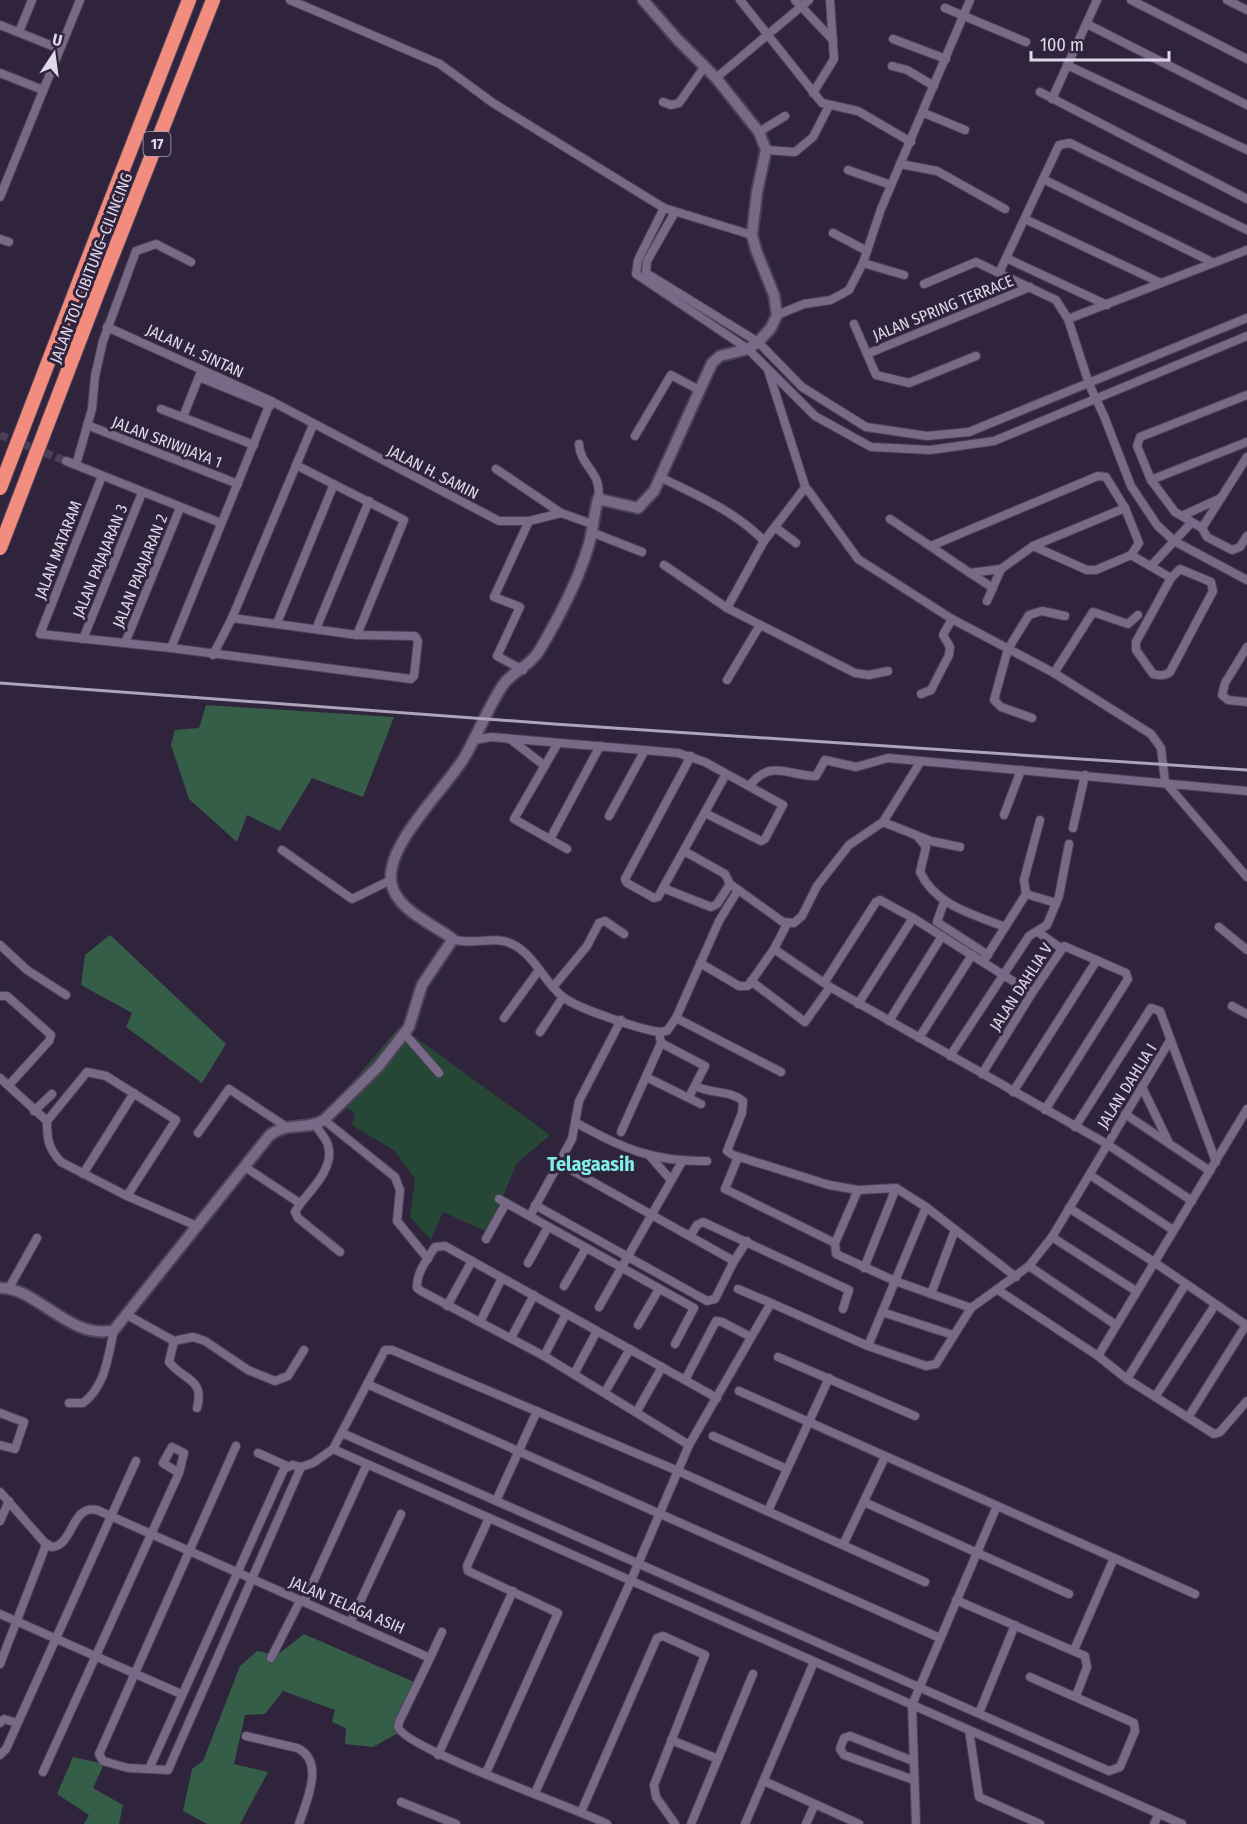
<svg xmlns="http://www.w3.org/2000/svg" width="1247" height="1824" viewBox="0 0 1247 1824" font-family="'Fira Sans Condensed',sans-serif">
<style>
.green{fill:#264735}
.forest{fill:#355e48}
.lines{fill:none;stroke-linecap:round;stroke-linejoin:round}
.street-tunnel{stroke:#4a3f57;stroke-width:8;stroke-dasharray:8 4;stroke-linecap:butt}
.street-casing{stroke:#4c4256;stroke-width:10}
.secondary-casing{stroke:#4c4256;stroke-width:14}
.highway-casing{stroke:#4c4256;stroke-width:16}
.street{stroke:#786a87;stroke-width:8}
.secondary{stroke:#786a87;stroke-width:10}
.highway{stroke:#f28c7e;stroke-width:14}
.rail{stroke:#ada4b7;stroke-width:3}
.highway-bridge-casing{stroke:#4c4256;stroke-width:16;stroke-linecap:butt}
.highway-bridge{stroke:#f28c7e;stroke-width:14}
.labels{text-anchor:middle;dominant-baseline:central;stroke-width:6;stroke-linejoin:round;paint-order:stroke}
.shield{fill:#30243d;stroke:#aba2b5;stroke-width:1.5}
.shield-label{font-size:15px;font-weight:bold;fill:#e0d8e9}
.street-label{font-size:16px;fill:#e0d8e9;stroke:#30243d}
.quarter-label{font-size:20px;font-weight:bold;fill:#82eee9;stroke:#30243d}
</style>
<rect width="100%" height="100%" fill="#30243d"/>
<path class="green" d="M400,1026L550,1135L517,1163L488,1232L443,1212L431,1240L410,1217L415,1179L395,1151L352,1125L355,1113L336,1101Z"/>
<g class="forest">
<path d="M206,705L394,717L363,797L312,778L280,831L247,815L237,842L189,799L171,745L175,730L199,728Z"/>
<path d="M110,935L226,1044L202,1083L126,1027L132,1013L81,985L85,955Z"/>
<path d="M304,1634L414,1682L400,1732L373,1747L345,1744L346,1728L332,1722L335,1710L283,1691L265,1714L245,1715L234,1764L268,1772L240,1824H207L183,1811L192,1769L203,1761L240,1666L257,1651L277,1655Z"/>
<path d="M73,1757L104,1764L93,1788L123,1805L119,1824H84L89,1815L57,1794Z"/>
</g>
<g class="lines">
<path class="street-tunnel" d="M0,435L66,461"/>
<g class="street-casing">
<g id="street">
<path d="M290,0L440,64L493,103L664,208L752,235"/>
<path d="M740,0L822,103L858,111L911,142"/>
<path d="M795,0L833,40"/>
<path d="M1131,0L1247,59"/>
<path d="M1227,0L1247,10"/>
<path d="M945,8L1026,42"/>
<path d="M1087,24L1247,105"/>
<path d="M0,25L60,49"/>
<path d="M19,32L32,0"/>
<path d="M893,39L946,59"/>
<path d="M1067,65L1247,150"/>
<path d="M892,66L907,70L934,86"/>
<path d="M0,73L43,90"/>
<path d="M716,78L809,0"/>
<path d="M1040,92L1247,199"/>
<path d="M813,93L834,59L830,0"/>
<path d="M1052,99L1097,0"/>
<path d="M663,102L671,105L679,103L705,66"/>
<path d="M924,113L965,130"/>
<path d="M759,132L785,116"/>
<path d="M766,150L795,152L813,137L829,106"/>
<path d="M900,164L937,171L1005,209"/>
<path d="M848,170L891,185"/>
<path d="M1043,179L1212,262"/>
<path d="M0,197L80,0"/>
<path d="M664,208L638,260L636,274L748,349L815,416L871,447L930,450L994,441L1247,336"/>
<path d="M675,212L647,261L646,273L758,342L802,387L866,427L927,436L969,432L1247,318"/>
<path d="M1025,219L1161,283"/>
<path d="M833,233L867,251"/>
<path d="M0,239L9,242"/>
<path d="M1006,258L999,273L1056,300L1068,319L1089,384L1104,416L1131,486L1157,525L1174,541L1247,580"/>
<path d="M863,263L904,275"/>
<path d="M924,284L976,262L999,273"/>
<path d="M1107,305L1006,258L1059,145L1070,143L1247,230"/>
<path d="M777,315L804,304L831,300L849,290L863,263L881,209L970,0"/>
<path d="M1068,319L1247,250"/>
<path d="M854,324L867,354"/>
<path d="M107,327L271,401L499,521H529L561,513L592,524"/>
<path d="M976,356L909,383L876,375L867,354L1030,287"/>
<path d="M768,370L806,489"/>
<path d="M199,377L270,406"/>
<path d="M161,409L254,445"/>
<path d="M183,417L200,374"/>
<path d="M87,425L238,484"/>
<path d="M635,436L671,375L699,390"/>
<path d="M579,444C580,467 603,472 598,499"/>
<path d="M1247,457L1202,528L1207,537L1232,550L1240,547L1247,536"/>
<path d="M66,461L221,523"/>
<path d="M76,465L92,409L95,376L103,341L136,251L156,244L191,262"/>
<path d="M296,465L404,520L357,635"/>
<path d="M496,469L561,513"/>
<path d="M102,476L40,634L171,648L411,679L414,676L418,641L415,636L357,635L232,618"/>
<path d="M660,477C698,496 735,511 764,541"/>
<path d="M1151,480L1137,446L1140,437L1247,395"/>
<path d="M1184,515L1221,498"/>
<path d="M890,519L970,573L1001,569L1033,546L1087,570H1096L1131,555L1171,578"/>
<path d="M775,527L796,543"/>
<path d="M1202,528L1175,512L1151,480L1247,442"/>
<path d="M591,532L642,552"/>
<path d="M931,546L1098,476L1106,477L1125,508L1139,543L1131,555"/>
<path d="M1033,546L1125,508"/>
<path d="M664,565L727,608"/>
<path d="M1151,566L1191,523"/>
<path d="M1180,569L1211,582L1213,591L1170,672C1165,676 1160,676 1153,674L1136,650V642L1171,578Z"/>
<path d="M970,573L993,588"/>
<path d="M987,601L1001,569"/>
<path d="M277,623L334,484"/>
<path d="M316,629L369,501"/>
<path d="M83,639L142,493"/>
<path d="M125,643L180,508"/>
<path d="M1247,647L1225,683L1222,695L1228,700L1247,702"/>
<path d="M171,648L271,401"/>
<path d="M213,655L232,618L313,425"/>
<path d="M523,670L497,656L520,607L494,597L529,521"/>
<path d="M888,671L869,675L855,673L727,608L764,541L804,489L808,490L858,559L952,619L1054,673L1151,734L1161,748L1165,782L1247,877"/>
<path d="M1054,673L1093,612L1128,624L1138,615"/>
<path d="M727,680L760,625"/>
<path d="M921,694L931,690L949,655L950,647L943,635L952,619"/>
<path d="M1032,718L1001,707L994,700L1008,649L1029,615L1042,611L1065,616"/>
<path d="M510,739L545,766"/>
<path d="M475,740L491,737L678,753L705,762L783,805L765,839L761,841L705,813"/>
<path d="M558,743L514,819L567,849"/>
<path d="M691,756L625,879L627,883L654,898L658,897L726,774"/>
<path d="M749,786C772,758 787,776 816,776L825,760L856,767L888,758L1247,791"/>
<path d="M1004,815L1021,770"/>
<path d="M609,816L645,750"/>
<path d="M883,822L931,841L960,847"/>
<path d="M1073,828L1085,775"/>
<path d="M918,837L926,847L920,872C936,906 973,914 1005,927"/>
<path d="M550,839L600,746"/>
<path d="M282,850L352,899L391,880"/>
<path d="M684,851L725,874L730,884L783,922L794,923L802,916L817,886L849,845L883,822L921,761"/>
<path d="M663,888L711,907L717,904L730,884"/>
<path d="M1026,894L1024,880L1040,820"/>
<path d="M944,902L937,922L988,955"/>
<path d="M1219,927L1247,950"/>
<path d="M1038,932L1062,949"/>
<path d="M453,939C472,946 494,935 512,944C534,954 544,982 563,997C578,1009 640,1029 659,1032L667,1031L676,1018L719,921L738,890"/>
<path d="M0,945L27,970L66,995"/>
<path d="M774,949L830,987L1107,1144L1192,1201"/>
<path d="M983,962L1026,894L1056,903"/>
<path d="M700,963L739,986H748L774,949L787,924"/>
<path d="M751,981L805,1022L830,987"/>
<path d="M824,983L876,902L880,900L913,918L1032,993"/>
<path d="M553,987L587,946L599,923L605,921L624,934"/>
<path d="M0,996H7L51,1035L49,1041L9,1085"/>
<path d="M858,1004L913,918"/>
<path d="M1232,1006L1247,1014"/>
<path d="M504,1018L539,970"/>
<path d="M676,1018L781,1072"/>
<path d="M889,1021L942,936"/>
<path d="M540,1032L563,997"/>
<path d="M404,1033L439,1073"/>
<path d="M919,1038L972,955"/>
<path d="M661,1043L705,1066L689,1097"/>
<path d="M950,1056L1029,936L1047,925L1059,896L1069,844"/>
<path d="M982,1074L1032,993L1064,946L1126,973L1128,979L1045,1110"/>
<path d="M646,1077L701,1104"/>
<path d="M0,1078L47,1121"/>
<path d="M695,1086C711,1094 730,1090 743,1101L742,1113L727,1151L733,1155L829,1185L858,1190L896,1188L926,1207L1016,1277"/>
<path d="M1142,1087L1168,1141"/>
<path d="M1013,1092L1097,960"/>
<path d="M34,1111L52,1094"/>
<path d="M1125,1114L1210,1171"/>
<path d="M324,1120L395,1177L400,1190L397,1221L428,1259"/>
<path d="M575,1122C621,1148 653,1162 707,1161"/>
<path d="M1075,1127L1151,1008L1160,1011L1216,1162"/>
<path d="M621,1132L661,1043L659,1032"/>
<path d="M198,1133L229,1089L285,1126"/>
<path d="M649,1155L670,1179"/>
<path d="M738,1157L725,1189L835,1243"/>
<path d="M245,1167L298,1202L300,1204L295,1212L298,1218L340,1252"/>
<path d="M83,1174L134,1093"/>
<path d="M1090,1175L1173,1230"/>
<path d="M858,1190L835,1243L836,1254L895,1281L971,1308"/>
<path d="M127,1196L176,1120L106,1076L87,1072L47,1121C47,1139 48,1148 61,1162L127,1196L197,1226"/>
<path d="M499,1199L694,1308L675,1344"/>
<path d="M300,1204C312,1189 335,1167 328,1145C326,1138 319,1132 316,1125"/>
<path d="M535,1205L707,1301L715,1299L734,1261L559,1163"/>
<path d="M1069,1208L1154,1262L1246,1325L1189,1416"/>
<path d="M530,1216L572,1139L579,1101L621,1020"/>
<path d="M690,1236L697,1225L703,1222L849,1290L843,1309"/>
<path d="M1052,1237L1136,1291"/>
<path d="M486,1239L506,1203"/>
<path d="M734,1261L747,1241"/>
<path d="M528,1263L548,1227"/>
<path d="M1029,1266L1116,1325"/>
<path d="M864,1268L896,1188"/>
<path d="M564,1286L586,1248"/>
<path d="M9,1288L37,1238"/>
<path d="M738,1289L771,1303"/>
<path d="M998,1290L1098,1356L1127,1379L1214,1434L1220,1432L1247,1401"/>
<path d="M931,1294L955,1230"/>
<path d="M447,1306L472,1261"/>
<path d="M599,1307L683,1160"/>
<path d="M882,1312L953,1335"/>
<path d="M127,1315L174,1341L193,1337L205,1341L248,1370L275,1381L288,1376L304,1350"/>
<path d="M480,1322L502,1278"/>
<path d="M638,1325L659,1289"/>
<path d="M511,1338L534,1295"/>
<path d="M174,1341L169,1362C184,1381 205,1378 197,1408"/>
<path d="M868,1346L926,1207"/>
<path d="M544,1356L566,1314"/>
<path d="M1098,1356L1247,1109"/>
<path d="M778,1357L915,1416"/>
<path d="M574,1374L597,1331"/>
<path d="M1127,1379L1185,1285"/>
<path d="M685,1380L716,1321L722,1322L751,1337"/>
<path d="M367,1384L940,1638"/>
<path d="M739,1391L1195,1594"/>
<path d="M605,1392L630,1349"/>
<path d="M1155,1397L1215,1305"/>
<path d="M69,1403H83C106,1386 108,1355 114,1330"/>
<path d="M637,1411L662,1367"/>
<path d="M0,1413L24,1422L15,1449L0,1445"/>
<path d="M342,1433L1109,1771L1120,1767L1135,1731L1134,1723L1030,1677"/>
<path d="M713,1436L787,1469"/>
<path d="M689,1445L544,1356L421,1291L417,1288C416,1273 428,1258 435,1247L445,1246L717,1398"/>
<path d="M236,1446L99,1754L103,1761L128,1768L168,1770L301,1467"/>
<path d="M333,1449L1182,1824"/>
<path d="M258,1453L287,1466"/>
<path d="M0,1492L44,1542L52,1547C74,1545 71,1504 97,1510L430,1658L399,1722L398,1727C404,1748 576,1808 607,1824"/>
<path d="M496,1501L537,1411"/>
<path d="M864,1502L1069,1594"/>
<path d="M768,1511L829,1378"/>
<path d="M0,1521L9,1501"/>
<path d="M843,1545L885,1457"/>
<path d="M956,1600L1085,1656L1087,1667L1076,1696"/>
<path d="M304,1602L367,1464"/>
<path d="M0,1614L181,1694"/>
<path d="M351,1621L401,1514"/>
<path d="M1074,1650L1114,1558"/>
<path d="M271,1658L300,1601"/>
<path d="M430,1658L442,1632"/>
<path d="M0,1664L46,1545"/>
<path d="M979,1713L1015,1625"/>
<path d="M0,1723L4,1719L17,1723"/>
<path d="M969,1730L979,1797L1040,1824"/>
<path d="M246,1736L297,1748C326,1761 306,1802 299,1824"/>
<path d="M671,1740L718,1759"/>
<path d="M0,1755L6,1749L136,1461"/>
<path d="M438,1755L513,1591"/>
<path d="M913,1761L850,1736L844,1738L840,1749L844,1755L914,1780"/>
<path d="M149,1769L284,1469L292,1465L301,1467L313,1463L333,1449L385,1350H392L678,1471L925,1582"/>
<path d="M43,1772L179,1473L184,1453L172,1447L163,1463L179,1473"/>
<path d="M486,1773L558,1613L468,1571L467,1566L489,1518"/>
<path d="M764,1781L859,1824"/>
<path d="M535,1793L629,1585L689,1445L771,1303L868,1346L926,1366L936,1364L971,1308L1029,1266L1052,1237L1169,1042"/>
<path d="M401,1802L456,1824"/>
<path d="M581,1812L657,1638L663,1636L705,1655L654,1785L656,1797L675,1824"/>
<path d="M691,1824L753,1674"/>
<path d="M745,1824L814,1662"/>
<path d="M806,1824L815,1804"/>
<path d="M916,1824L912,1705L997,1506"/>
<path d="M1154,1824L1159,1814"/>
</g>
</g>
<g class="secondary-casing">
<path id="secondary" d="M0,1288C37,1287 70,1341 114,1330L269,1136C286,1121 306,1131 324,1120L378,1067L409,1027L422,985L453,939C433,924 394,909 391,881C387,843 445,789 464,758C478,734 488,707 503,685C513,671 530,666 539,651C559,617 578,582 589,544C593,529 594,514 598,499L638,508L654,491L712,363L720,356L748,349L758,342L771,328L777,315L774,295L756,250L752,235L757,192L766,150L759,132L716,78L677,39L643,0"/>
</g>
<g class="highway-casing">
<g id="highway">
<path d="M79,282L189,0"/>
<path d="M100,287L213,0"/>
</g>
</g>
<use href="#street" class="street"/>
<use href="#secondary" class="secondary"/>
<use href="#highway" class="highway"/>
<path class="rail" d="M0,683L554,724L1247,770"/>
<g class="highway-bridge-casing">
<g id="highway-bridge">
<path d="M0,488L79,282"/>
<path d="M0,548L100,287"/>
</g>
</g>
<use href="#highway-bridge" class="highway-bridge"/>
</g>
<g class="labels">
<rect class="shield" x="143.5" y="132" width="27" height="24" rx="4.5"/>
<g class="shield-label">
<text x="157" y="144">17</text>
</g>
<g class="street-label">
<text transform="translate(91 268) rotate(-69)">JALAN TOL CIBITUNG–CILINCING</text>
<text transform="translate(943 308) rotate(-22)">JALAN SPRING TERRACE</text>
<text transform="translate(195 351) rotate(25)">JALAN H. SINTAN</text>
<text transform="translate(167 442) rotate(21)">JALAN SRIWIJAYA 1</text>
<text transform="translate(433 472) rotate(27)">JALAN H. SAMIN</text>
<text transform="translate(58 550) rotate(-69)">JALAN MATARAM</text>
<text transform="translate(100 561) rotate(-68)">JALAN PAJAJARAN 3</text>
<text transform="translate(140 571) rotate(-68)">JALAN PAJAJARAN 2</text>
<text transform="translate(1021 987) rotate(-57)">JALAN DAHLIA V</text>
<text transform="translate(1127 1086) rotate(-58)">JALAN DAHLIA I</text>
<text transform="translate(347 1605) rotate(23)">JALAN TELAGA ASIH</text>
</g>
<g class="quarter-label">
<text x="591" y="1164">Telagaasih</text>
</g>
</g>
<g transform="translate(54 54) rotate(13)" stroke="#30243d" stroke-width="4.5" paint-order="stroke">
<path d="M0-4.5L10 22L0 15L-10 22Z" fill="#e0d8e9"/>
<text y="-9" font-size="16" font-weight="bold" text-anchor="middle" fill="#e0d8e9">U</text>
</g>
<path d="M1031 51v9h138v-9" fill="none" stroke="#e0d8e9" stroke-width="3"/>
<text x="1040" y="51" font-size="18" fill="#e0d8e9" stroke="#30243d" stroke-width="4.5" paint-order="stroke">100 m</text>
</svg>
